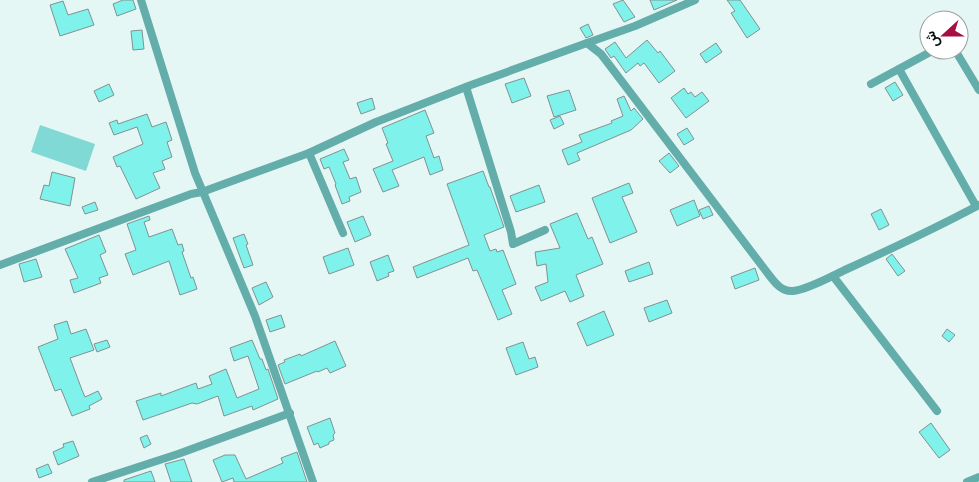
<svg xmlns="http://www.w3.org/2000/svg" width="979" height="482" viewBox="0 0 979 482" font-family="'Open Sans',Vazirmatn,sans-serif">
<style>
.green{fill:#80d9d4}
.building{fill:#7ff2ec;stroke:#819290}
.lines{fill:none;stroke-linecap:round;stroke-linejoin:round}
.street{stroke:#63adaa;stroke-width:8}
</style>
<rect width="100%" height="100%" fill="#e5f7f5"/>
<path class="green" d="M40,125L95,144L86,171L31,152Z"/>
<g class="building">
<path d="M123,0H133L136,9L117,16L113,4Z"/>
<path d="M623,0L635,17L624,22L613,4Z"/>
<path d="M650,0H677L654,10Z"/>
<path d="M727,0H740L760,29L747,38L731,13L735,11Z"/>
<path d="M63,1L68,15L88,9L94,25L60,36L50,5Z"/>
<path d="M588,24L593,35L586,38L580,28Z"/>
<path d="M142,30L144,49L133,50L131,31Z"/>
<path d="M647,40L658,53L660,51L675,71L659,83L644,63L640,66L638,63L626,73L614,56L611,58L605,49L615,42L626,58Z"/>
<path d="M716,43L722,52L706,63L700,54Z"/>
<path d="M524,78L531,96L512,103L505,84Z"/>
<path d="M895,82L903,95L893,101L885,88Z"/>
<path d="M109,84L114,95L99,102L94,91Z"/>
<path d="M684,88L688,94L691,92L695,97L702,92L709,101L686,118L671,98Z"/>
<path d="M569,90L576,110L554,117L547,96Z"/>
<path d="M624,96L631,111L634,108L643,119L631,130L577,153L580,160L568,165L562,150L582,142L579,135L612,123L611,121L623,116L617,99Z"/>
<path d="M372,98L375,109L361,114L357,103Z"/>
<path d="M425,110L434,133L426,136L434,158L439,156L443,170L430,175L424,157L392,170L399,186L383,192L373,169L393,161L386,144L388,143L382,128Z"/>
<path d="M147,114L152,127L166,122L172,140L167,142L172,157L162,161L165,169L153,173L160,188L136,199L120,166L117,167L113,157L143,144L137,127L114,135L109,123L117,120L118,124Z"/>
<path d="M560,116L564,124L554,129L550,120Z"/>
<path d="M687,128L694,139L684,145L677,134Z"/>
<path d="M344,149L349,160L343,162L350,179L356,177L361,192L349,197L350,201L342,204L335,185L336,184L329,167L324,169L320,159Z"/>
<path d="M669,153L679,166L670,173L659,161Z"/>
<path d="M483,171L489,187H490L504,227L484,235L490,251L496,249L497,252L503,250L516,284L502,290L512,314L498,320L477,270L473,271L468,258L417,278L413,267L469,245L447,184Z"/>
<path d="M52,172L75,178L70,206L40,199L44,185L49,186Z"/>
<path d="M629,183L633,193L622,197L637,232L610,243L592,198Z"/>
<path d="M539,185L545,202L516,212L510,196Z"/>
<path d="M694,200L700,216L677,226L670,210Z"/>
<path d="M95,202L98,210L85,214L82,207Z"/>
<path d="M709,206L713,215L703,219L699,210Z"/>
<path d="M881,209L889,225L879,230L871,214Z"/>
<path d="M577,213L588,239L592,237L603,264L576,275L584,296L570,302L565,291L541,301L535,287L548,282L546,264L537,266L535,252L560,248L550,224Z"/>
<path d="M149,216L150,220L144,222L149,237L172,229L178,245L182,244L184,251L182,252L191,278L193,277L197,289L180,295L169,261L133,275L125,254L136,250L127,224Z"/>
<path d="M363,216L371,235L355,242L347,222Z"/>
<path d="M244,234L248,244L246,245L253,265L244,268L233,238Z"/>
<path d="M99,235L106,252L100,255L108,275L99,278L101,283L74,293L70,280L78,278L65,249Z"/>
<path d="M348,248L354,265L329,274L323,257Z"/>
<path d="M892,254L905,271L898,276L886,259Z"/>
<path d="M388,255L394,271L388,273L389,276L377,281L370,262Z"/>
<path d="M36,259L42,277L24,282L19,264Z"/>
<path d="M649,262L653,274L629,282L625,271Z"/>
<path d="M755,268L759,280L735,289L731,277Z"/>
<path d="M266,282L273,297L259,305L252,288Z"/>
<path d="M667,300L672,313L649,322L644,308Z"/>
<path d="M604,311L614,335L587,346L577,323Z"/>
<path d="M281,315L285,327L270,332L266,320Z"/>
<path d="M67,321L71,334L86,329L94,350L70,358L82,390L85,397L98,391L102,399L89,406L90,409L72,416L61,389L55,391L38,347L58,339L54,325Z"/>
<path d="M947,329L955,335L949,342L942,336Z"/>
<path d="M107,340L110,347L97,352L94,344Z"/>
<path d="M252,340L260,359H262L266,370L268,369L278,399L253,410L252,406L224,416L218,396L197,404L192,403L143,420L136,401L161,393V396L196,383L198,389L212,384L209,376L226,369L237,398L259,389L248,356L234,361L230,348Z"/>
<path d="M335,341L346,366L330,373L327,368L318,372L317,371L285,384L278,365L285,362L284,360L300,354L301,356Z"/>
<path d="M523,342L529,359L535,357L538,367L516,375L506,348Z"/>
<path d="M330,418L335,433L333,435L334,440L329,442V444L320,448L318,443L314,445L307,427Z"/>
<path d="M931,423L950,450L939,458L919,432Z"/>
<path d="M147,435L151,444L144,448L140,438Z"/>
<path d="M73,441L79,456L58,465L53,452L64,447L63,444Z"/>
<path d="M297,452L307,482H234L233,478L222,482L213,460L225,455H235L246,479L283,463L281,458Z"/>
<path d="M184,459L192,482H171L165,464Z"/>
<path d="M48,464L52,473L39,478L36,469Z"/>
<path d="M151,471L155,482H124V480Z"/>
</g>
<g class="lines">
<g class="street">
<path d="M141,0L195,173L255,316L313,482"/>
<path d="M587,43L635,26L695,0"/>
<path d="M955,50L979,90"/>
<path d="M899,69L976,206"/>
<path d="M871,84L934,50"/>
<path d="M466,87L511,232L513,244L545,230"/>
<path d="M309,153L343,233"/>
<path d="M0,265L191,194L202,192L309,153L376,122L471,85L587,43L601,54L769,275C775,283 782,292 793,291C807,290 834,275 847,269C891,249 936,228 979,205"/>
<path d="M833,276L937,411"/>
<path d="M92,482L178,454L290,413"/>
<path d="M967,482L979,477"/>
</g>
</g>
<g transform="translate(944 35) rotate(249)"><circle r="24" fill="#ffffff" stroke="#9d9f9f"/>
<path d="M0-4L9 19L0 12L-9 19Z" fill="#a70f40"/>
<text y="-8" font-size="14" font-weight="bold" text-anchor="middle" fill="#090f0e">ش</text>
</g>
</svg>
